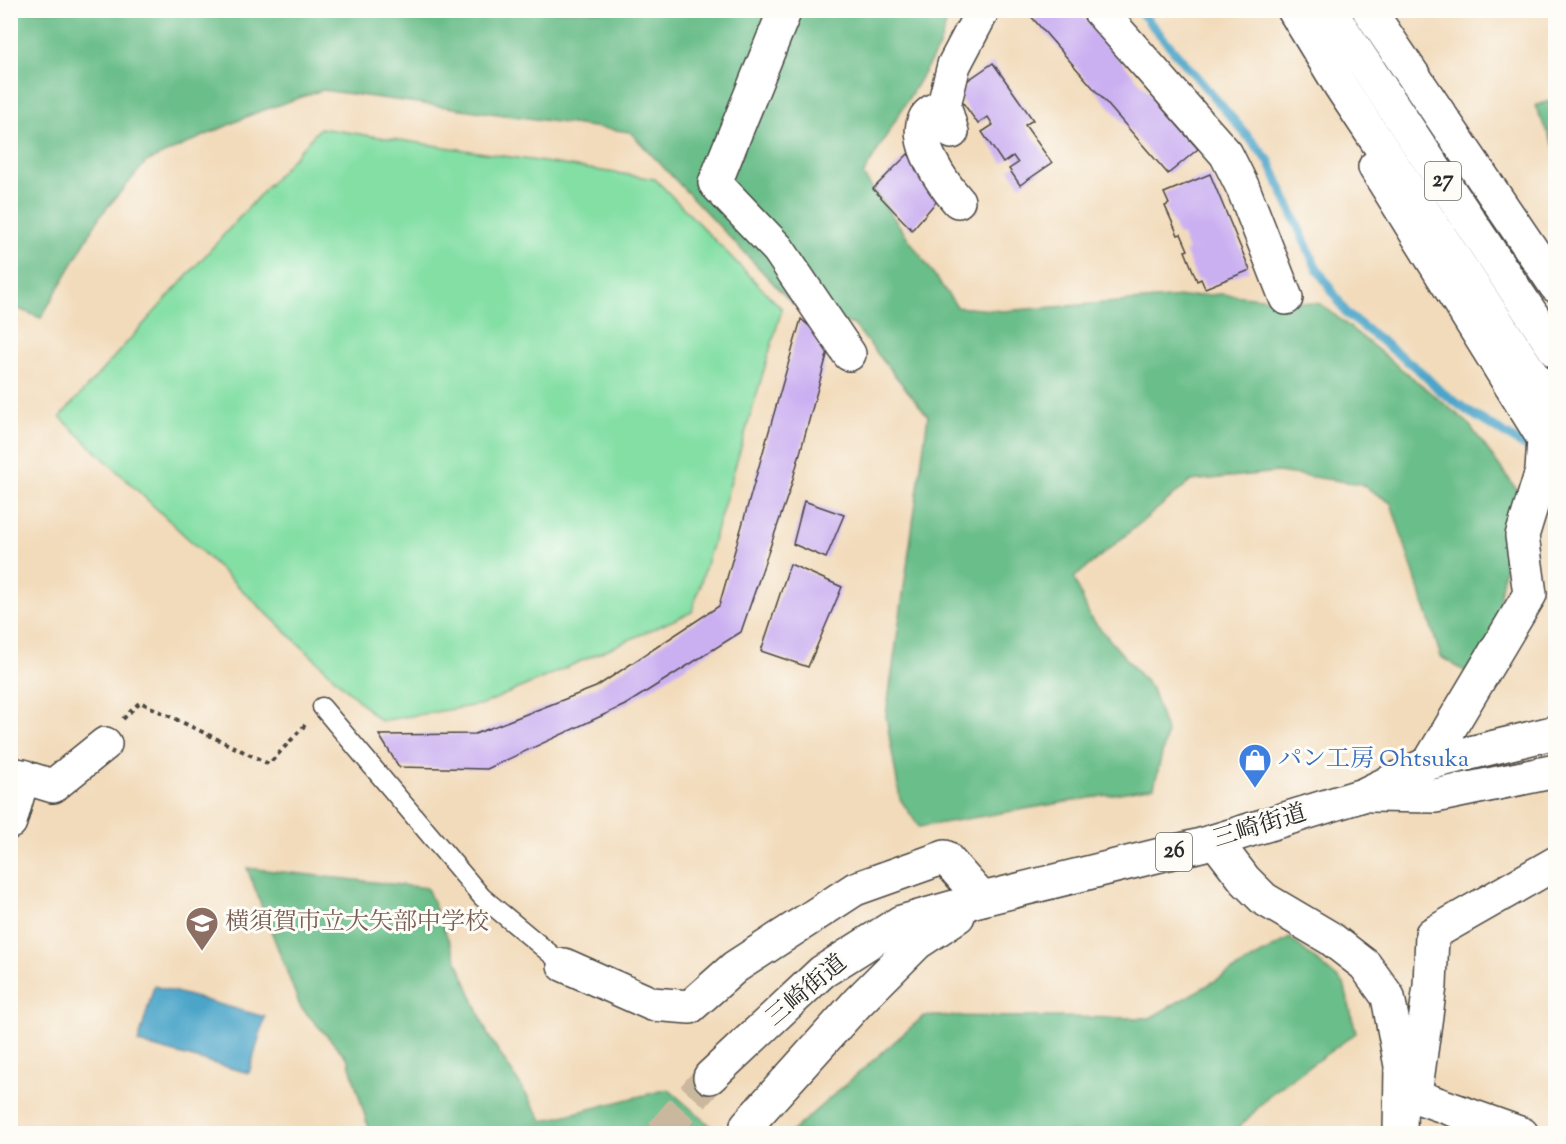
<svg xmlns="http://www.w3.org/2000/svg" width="1566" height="1144" viewBox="0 0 1566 1144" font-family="'Sorts Mill Goudy','Noto Serif JP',serif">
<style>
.green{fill:#84dfa5;stroke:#588568;stroke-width:1.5}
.forest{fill:#6bbe8a;stroke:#4b745a;stroke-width:1.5}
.water{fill:#4ba5c9;stroke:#3b687a;stroke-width:1.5}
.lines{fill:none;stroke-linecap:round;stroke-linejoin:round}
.stream{stroke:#4ba5c9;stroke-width:9}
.building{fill:#cbb0f1}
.primary-tunnel{stroke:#cab89e;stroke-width:33;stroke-dasharray:33 16;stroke-linecap:butt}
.service-casing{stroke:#494541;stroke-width:21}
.minor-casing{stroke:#494541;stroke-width:36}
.primary-casing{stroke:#494541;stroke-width:36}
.path{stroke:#494541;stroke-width:4;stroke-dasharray:4.5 4.5;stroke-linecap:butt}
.service{stroke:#fff;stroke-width:18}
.minor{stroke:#fff;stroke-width:33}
.primary{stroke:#fff;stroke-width:33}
.labels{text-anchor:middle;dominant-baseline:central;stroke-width:6;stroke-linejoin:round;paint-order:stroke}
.shield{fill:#fdfcf7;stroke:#6a6a68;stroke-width:1.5}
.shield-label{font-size:22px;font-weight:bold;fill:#2b2b2b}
.shop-label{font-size:24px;fill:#366cbe;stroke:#fdfcf7;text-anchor:start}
.street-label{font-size:24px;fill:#2b2b2b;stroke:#fdfcf7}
.education-label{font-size:24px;fill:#785e54;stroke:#fdfcf7;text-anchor:start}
</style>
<rect width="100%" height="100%" fill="#fdfcf7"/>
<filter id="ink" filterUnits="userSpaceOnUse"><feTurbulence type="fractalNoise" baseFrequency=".0167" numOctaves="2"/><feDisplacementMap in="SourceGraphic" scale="12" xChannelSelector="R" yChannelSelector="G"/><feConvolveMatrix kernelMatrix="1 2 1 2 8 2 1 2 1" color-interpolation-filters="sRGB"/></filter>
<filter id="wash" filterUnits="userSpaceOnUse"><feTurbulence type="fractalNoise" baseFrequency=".008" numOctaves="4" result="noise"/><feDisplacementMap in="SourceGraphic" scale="24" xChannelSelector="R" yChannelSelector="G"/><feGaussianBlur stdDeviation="1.35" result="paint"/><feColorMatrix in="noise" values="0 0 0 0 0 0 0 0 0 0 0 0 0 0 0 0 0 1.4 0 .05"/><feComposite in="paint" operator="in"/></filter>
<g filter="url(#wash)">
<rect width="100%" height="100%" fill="#f2dbbb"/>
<path class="green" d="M320,128L655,179L782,309L692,612L484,704L380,721L60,417Z"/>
<g class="forest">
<path d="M10,11H950L939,47L863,175L957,307L1003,311L1221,294L1321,304L1468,423L1517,490L1488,670L1466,672L1441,657L1391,503L1361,484L1278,472L1191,481L1074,578L1090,617L1152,689L1167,733L1154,787L919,827L900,799L886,716L928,416L854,325L793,304L630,132L322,90L255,113L146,162L100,216L41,318L11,306Z"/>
<path d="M1555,99H1556L1555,148L1535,106Z"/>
<path d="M247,868L427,888L488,1035L543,1121L668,1089L719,1133H370L348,1059L300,1006Z"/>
<path d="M1290,938L1344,984L1356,1033L1272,1093L1234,1133H790L924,1016L1150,1018Z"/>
</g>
<path class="water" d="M154,986L265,1017L249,1073L138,1043Z"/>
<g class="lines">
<g class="stream">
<path d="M1139,10L1269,161L1315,265L1347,314L1420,371L1439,390L1469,412L1538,454"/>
<path d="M1554,1134L1556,1133"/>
</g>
</g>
<g id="blocks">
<g class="building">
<path d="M1033,10H1077L1198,149L1168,174L1029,14Z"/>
<path d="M993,63L1033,120L1025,125L1052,163L1020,185L1009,169L1018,163L1013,156L1003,163L982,132L993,125L988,117L978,124L956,93L966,87L964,83Z"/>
<path d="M908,154L942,195L912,230L873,189Z"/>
<path d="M1210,174L1250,270L1205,288L1201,279L1197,281L1185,251L1188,250L1181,234L1178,235L1165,206L1169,204L1164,193Z"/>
<path d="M801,319L830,344L791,486L741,632L625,705L487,769L399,767L379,735L475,734L596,687L719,606Z"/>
<path d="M804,501L844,515L826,558L793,544Z"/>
<path d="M790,564L842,587L808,667L761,651Z"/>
</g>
</g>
</g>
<g filter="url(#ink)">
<use href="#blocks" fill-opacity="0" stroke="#494541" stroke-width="1.5"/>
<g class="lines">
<path class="primary-tunnel" d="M661,1134L710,1077"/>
<g class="service-casing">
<path id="service" d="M322,707L482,897L564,965"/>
</g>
<g class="minor-casing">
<g id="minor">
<path d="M785,10L715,183L778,249L849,354"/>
<path d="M1099,10L1226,154L1243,188L1286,298"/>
<path d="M944,105C937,109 928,112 925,119C913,142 943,184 958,201"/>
<path d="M952,132L944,105L954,65L983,10"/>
<path d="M1375,167L1544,439L1542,471L1522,536L1530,594L1429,763"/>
<path d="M10,773L53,786L105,744"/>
<path d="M10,822L23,776"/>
<path d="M1215,841L1245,880L1264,899L1330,938L1365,965L1388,997L1401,1066L1400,1134"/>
<path d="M564,965L652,1004L690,1007L735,967L855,889L945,857L982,899"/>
<path d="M1415,1095L1430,986L1432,934L1556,863"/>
<path d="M1401,1105L1415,1096L1522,1134"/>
</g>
</g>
<g class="primary-casing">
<g id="primary">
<path d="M1294,10L1341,87L1556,411"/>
<path d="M1329,10L1556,351"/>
<path d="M1369,10L1556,286"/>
<path d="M1371,795L1435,796L1556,771"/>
<path d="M710,1077L822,972L901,922L982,899L1201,845L1363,795L1429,763L1556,732"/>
<path d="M747,1125L858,1002L917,943L958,916"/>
</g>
</g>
<path class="path" d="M123,719L140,702L269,764L305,725"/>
<use href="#service" class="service"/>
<use href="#minor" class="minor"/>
<use href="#primary" class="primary"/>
</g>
</g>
<defs>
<g id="shop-pin" transform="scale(1.725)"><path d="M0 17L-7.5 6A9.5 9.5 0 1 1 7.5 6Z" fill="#3f7fe0" stroke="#fdfcf7"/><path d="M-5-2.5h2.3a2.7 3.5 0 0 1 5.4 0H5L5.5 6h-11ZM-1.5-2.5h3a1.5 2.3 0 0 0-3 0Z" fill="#fff"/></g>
<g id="school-pin" transform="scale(1.725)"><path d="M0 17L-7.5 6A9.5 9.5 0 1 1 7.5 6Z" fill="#8d6e63" stroke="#fdfcf7"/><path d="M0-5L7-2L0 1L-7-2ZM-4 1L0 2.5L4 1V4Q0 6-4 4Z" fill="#fff"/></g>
</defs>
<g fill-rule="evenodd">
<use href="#shop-pin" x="1255" y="760"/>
<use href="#school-pin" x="202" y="923"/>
</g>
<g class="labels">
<g class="shield">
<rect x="1425" y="162" width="36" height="38" rx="4.5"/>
<rect x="1156" y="833" width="36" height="38" rx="4.5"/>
</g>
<g class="shield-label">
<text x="1443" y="181">27</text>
<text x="1174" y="852">26</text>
</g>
<g class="shop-label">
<text x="1278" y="760">パン工房 Ohtsuka</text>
</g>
<g class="street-label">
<text transform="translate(1260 827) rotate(-17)">三崎街道</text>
<text transform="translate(807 991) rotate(-40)">三崎街道</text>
</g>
<g class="education-label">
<text x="225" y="923">横須賀市立大矢部中学校</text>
</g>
</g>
<rect width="1566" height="1144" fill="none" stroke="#fdfcf7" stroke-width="36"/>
</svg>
